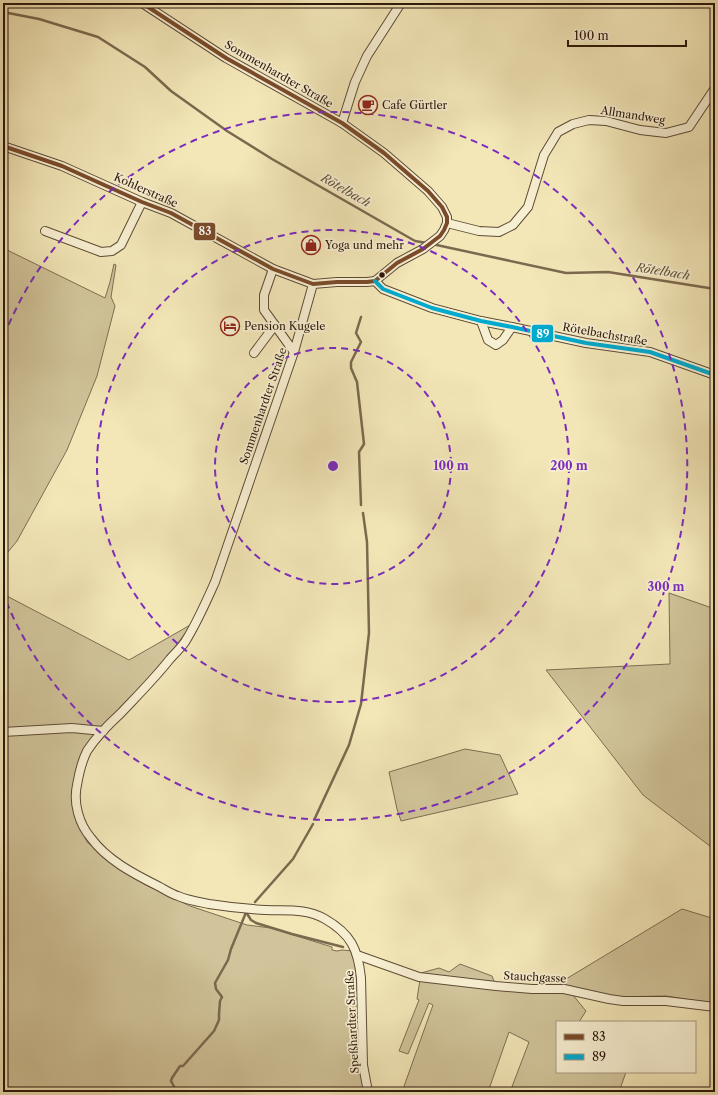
<svg xmlns="http://www.w3.org/2000/svg" width="718" height="1095" viewBox="0 0 718 1095" font-family="'Libre Caslon Text',serif">
<style>
.green{fill:#d1c49a;stroke:#7e6e52}
.lines{fill:none;stroke-linecap:round;stroke-linejoin:round}
.stream{stroke:#7b694f;stroke-width:2.5}
.minor-casing{stroke:#5e4b36;stroke-width:10}
.minor{stroke:#f7efd1;stroke-width:8}
.bus-1-casing{stroke:#f7efd1;stroke-width:7}
.bus-2-casing{stroke:#f7efd1;stroke-width:7}
.bus-1{stroke:#7a4b2a;stroke-width:4}
.bus-2{stroke:#00a9ce;stroke-width:4}
.ring{fill:none;stroke:#7b2cbf;stroke-width:2;stroke-dasharray:7 5}
.bus-dot{fill:#2c170a;stroke:#f7efd1;stroke-width:1.5}
.labels{text-anchor:middle;dominant-baseline:central;stroke-width:3.5;stroke-linejoin:round;paint-order:stroke}
.street-label{font-size:11px;fill:#2c170a;stroke:#f7efd1}
.poi-label{font-size:11px;fill:#2c170a;stroke:#f7efd1;text-anchor:start}
.water-label{font-size:12px;font-style:italic;fill:#604e38;stroke:#f7efd1}
.centre{fill:#7b2cbf;stroke:#f7efd1;stroke-width:2}
.ring-label{font-size:12px;text-anchor:middle;font-weight:bold;fill:#7b2cbf;stroke:#f7efd1;stroke-width:3.5;stroke-linejoin:round;paint-order:stroke}
.line-badge{stroke:#f7efd1;stroke-width:1.5}
.badge-label{font-size:11px;text-anchor:middle;font-weight:bold;fill:#fff}
</style>
<rect width="100%" height="100%" fill="#f3e7b8"/>
<filter id="stains"><feTurbulence type="fractalNoise" baseFrequency=".005" numOctaves="4"/><feColorMatrix values="0 0 0 0 .2 0 0 0 0 .09 0 0 0 0 .02 0 0 0 .5 -.17"/></filter>
<radialGradient id="worn" r=".72"><stop offset=".6" stop-color="#630" stop-opacity="0"/><stop offset="1" stop-color="#630" stop-opacity=".3"/></radialGradient>
<g class="green">
<path d="M3,248L105,298L110,282L114,264L116,265L111,297L115,306L97,376L67,450L17,541L3,558Z"/>
<path d="M669,593L715,609V850L643,795L546,670L670,664Z"/>
<path d="M3,594L129,660L192,624L155,674L107,722L77,772L79,825L87,842L115,865L146,885L190,906L247,925L271,928L332,947V950L337,951L342,950L353,951L356,965L364,1092H3Z"/>
<path d="M465,749L500,755L518,794L401,821L397,809L389,772Z"/>
<path d="M682,909L715,919V1004L666,996L610,997L572,994L586,1011L579,1022H557V1072H626L619,1092H510L529,1042L509,1032L488,1092H402L433,1005L429,1003L408,1054L399,1051L419,1000L417,999L421,973L439,968L449,972L460,964L492,976L497,989L550,992L551,977L566,979Z"/>
</g>
<g class="lines">
<g class="stream">
<path d="M3,12L39,19L98,37L145,67L171,91L227,131L272,159L415,241L427,243"/>
<path d="M432,244L566,273L608,272L715,289"/>
<path d="M361,317L356,333L361,342L351,362V368L357,382L364,444L359,452L361,505"/>
<path d="M315,818L349,745L361,704L369,633L367,542L363,513"/>
<path d="M255,902L293,859L313,824"/>
<path d="M246,912L251,920L256,923L292,934L343,947"/>
<path d="M177,1092L171,1081L172,1078L180,1066H183L214,1031L219,1020V1014L220,1001L222,997L216,989L215,983L228,960L231,949L247,910"/>
</g>
<g class="minor-casing">
<g id="minor">
<path d="M342,123L355,82L367,56L401,3"/>
<path d="M3,146L62,166L142,202L171,213L273,269L313,284L337,282H367L375,281L397,263L423,249L440,236L444,230L447,223V217L442,207L428,191L384,153L342,123L226,58L142,3"/>
<path d="M447,223L479,231L499,232L513,225L528,207L544,155L558,132L573,124L589,120L606,121L640,130L666,133L689,127L715,88"/>
<path d="M45,231L101,252L112,251L121,245L142,202"/>
<path d="M273,269L264,295V310L294,352"/>
<path d="M375,281L383,289L432,308L481,321L512,327L586,343L650,352L715,375"/>
<path d="M313,284L294,352L215,582C206,602 197,623 185,642C181,648 175,653 170,659C155,678 138,695 121,713C109,724 96,737 87,751C82,761 79,773 77,785C73,803 79,824 91,838C107,860 134,874 158,886C164,889 171,894 178,896C187,900 199,902 209,904C228,907 247,909 266,910C287,911 306,908 325,919C351,934 358,949 361,978L363,1065L368,1092"/>
<path d="M481,321L488,340L496,345L503,340L512,327"/>
<path d="M254,353L275,325"/>
<path d="M3,732L72,728L103,731"/>
<path d="M357,955L419,977L496,986L532,989H564L609,999L623,1001H666L715,1007"/>
</g>
</g>
<use href="#minor" class="minor"/>
<g class="bus-1-casing">
<path id="bus-1" d="M3,146L62,166L142,202L171,213L273,269L313,284L337,282H367L375,281L397,263L423,249L440,236L444,230L447,223V217L442,207L428,191L384,153L342,123L226,58L142,3"/>
</g>
<g class="bus-2-casing">
<path id="bus-2" d="M375,281L383,289L432,308L481,321L512,327L586,343L650,352L715,375"/>
</g>
<use href="#bus-1" class="bus-1"/>
<use href="#bus-2" class="bus-2"/>
</g>
<g class="ring">
<circle cx="333" cy="466" r="118"/>
<circle cx="333" cy="466" r="236"/>
<path d="M4 336A354 354 0 1 1 4 596"/>
</g>
<defs>
<g id="cafe-ring" transform="scale(1)"><circle r="9.5" fill="#f7efd1" stroke="#8f2418" stroke-width="1.5"/><path d="M-5.5-4.5H6V0H3Q3 3.5 0 3.5H-2.5Q-5.5 3.5-5.5 0ZM3-3.2v2h1.7v-2ZM-6 4.5H4V6H-6Z" fill="#8f2418"/></g>
<g id="shop-ring" transform="scale(1)"><circle r="9.5" fill="#f7efd1" stroke="#8f2418" stroke-width="1.5"/><path d="M-5-2.5h2.3a2.7 3.5 0 0 1 5.4 0H5L5.5 6h-11ZM-1.5-2.5h3a1.5 2.3 0 0 0-3 0Z" fill="#8f2418"/></g>
<g id="hotel-ring" transform="scale(1)"><circle r="9.5" fill="#f7efd1" stroke="#8f2418" stroke-width="1.5"/><path d="M-6-4.5h1.5V1H6V5H4.5V3h-9V5H-6ZM-4 0a1.8 1.8 0 1 1 3.6 0ZM.5 0V-2.5h3Q6-2.5 6 0Z" fill="#8f2418"/></g>
</defs>
<g fill-rule="evenodd">
<use href="#cafe-ring" x="368" y="105"/>
<use href="#shop-ring" x="311" y="245"/>
<use href="#hotel-ring" x="230" y="326"/>
</g>
<circle class="bus-dot" cx="382" cy="275" r="3.5"/>
<g class="labels">
<g class="street-label">
<text transform="translate(279 74) rotate(30)">Sommenhardter Straße</text>
<text transform="translate(633 115) rotate(9)">Allmandweg</text>
<text transform="translate(146 190) rotate(24)">Kohlerstraße</text>
<text transform="translate(605 334) rotate(10)">Rötelbachstraße</text>
<text transform="translate(263 406) rotate(-71)">Sommenhardter Straße</text>
<text transform="translate(535 977) rotate(3)">Stauchgasse</text>
<text transform="translate(352 1022) rotate(-93)">Speßhardter Straße</text>
</g>
<g class="poi-label">
<text x="382" y="105">Cafe Gürtler</text>
<text x="325" y="245">Yoga und mehr</text>
<text x="244" y="326">Pension Kugele</text>
</g>
<g class="water-label">
<text transform="translate(346 190) rotate(30)">Rötelbach</text>
<text transform="translate(663 271) rotate(9)">Rötelbach</text>
</g>
</g>
<circle cx="333" cy="466" r="6" class="centre"/>
<g class="ring-label">
<text x="451" y="470">100 m</text>
<text x="569" y="470">200 m</text>
<text x="666" y="591">300 m</text>
</g>
<g class="line-badge">
<rect x="193" y="222" width="23" height="19" rx="4" fill="#7a4b2a"/>
<rect x="531" y="324" width="23" height="19" rx="4" fill="#00a9ce"/>
</g>
<g class="badge-label">
<text x="205" y="235">83</text>
<text x="543" y="338">89</text>
</g>
<rect width="718" height="1095" fill="none" stroke="#f3e7b8" stroke-width="16"/>
<rect x="4" y="4" width="710" height="1087" fill="none" stroke="#2c170a" stroke-width="2"/>
<rect x="8" y="8" width="702" height="1079" fill="none" stroke="#2c170a"/>
<rect x="556" y="1021" width="140" height="52" fill="#f7efd1" stroke="#a69981"/>
<rect x="564" y="1034" width="20" height="6" fill="#7a4b2a" stroke="#a69981"/>
<text x="592" y="1041" font-size="12" fill="#2c170a">83</text>
<rect x="564" y="1054" width="20" height="6" fill="#00a9ce" stroke="#a69981"/>
<text x="592" y="1061" font-size="12" fill="#2c170a">89</text>
<path d="M568 40v6h118v-6" fill="none" stroke="#2c170a" stroke-width="2"/>
<text x="574" y="40" font-size="12" fill="#2c170a" stroke="#f7efd1" stroke-width="3" paint-order="stroke">100 m</text>
<rect width="100%" height="100%" filter="url(#stains)"/>
<rect width="100%" height="100%" fill="url(#worn)"/>
</svg>
